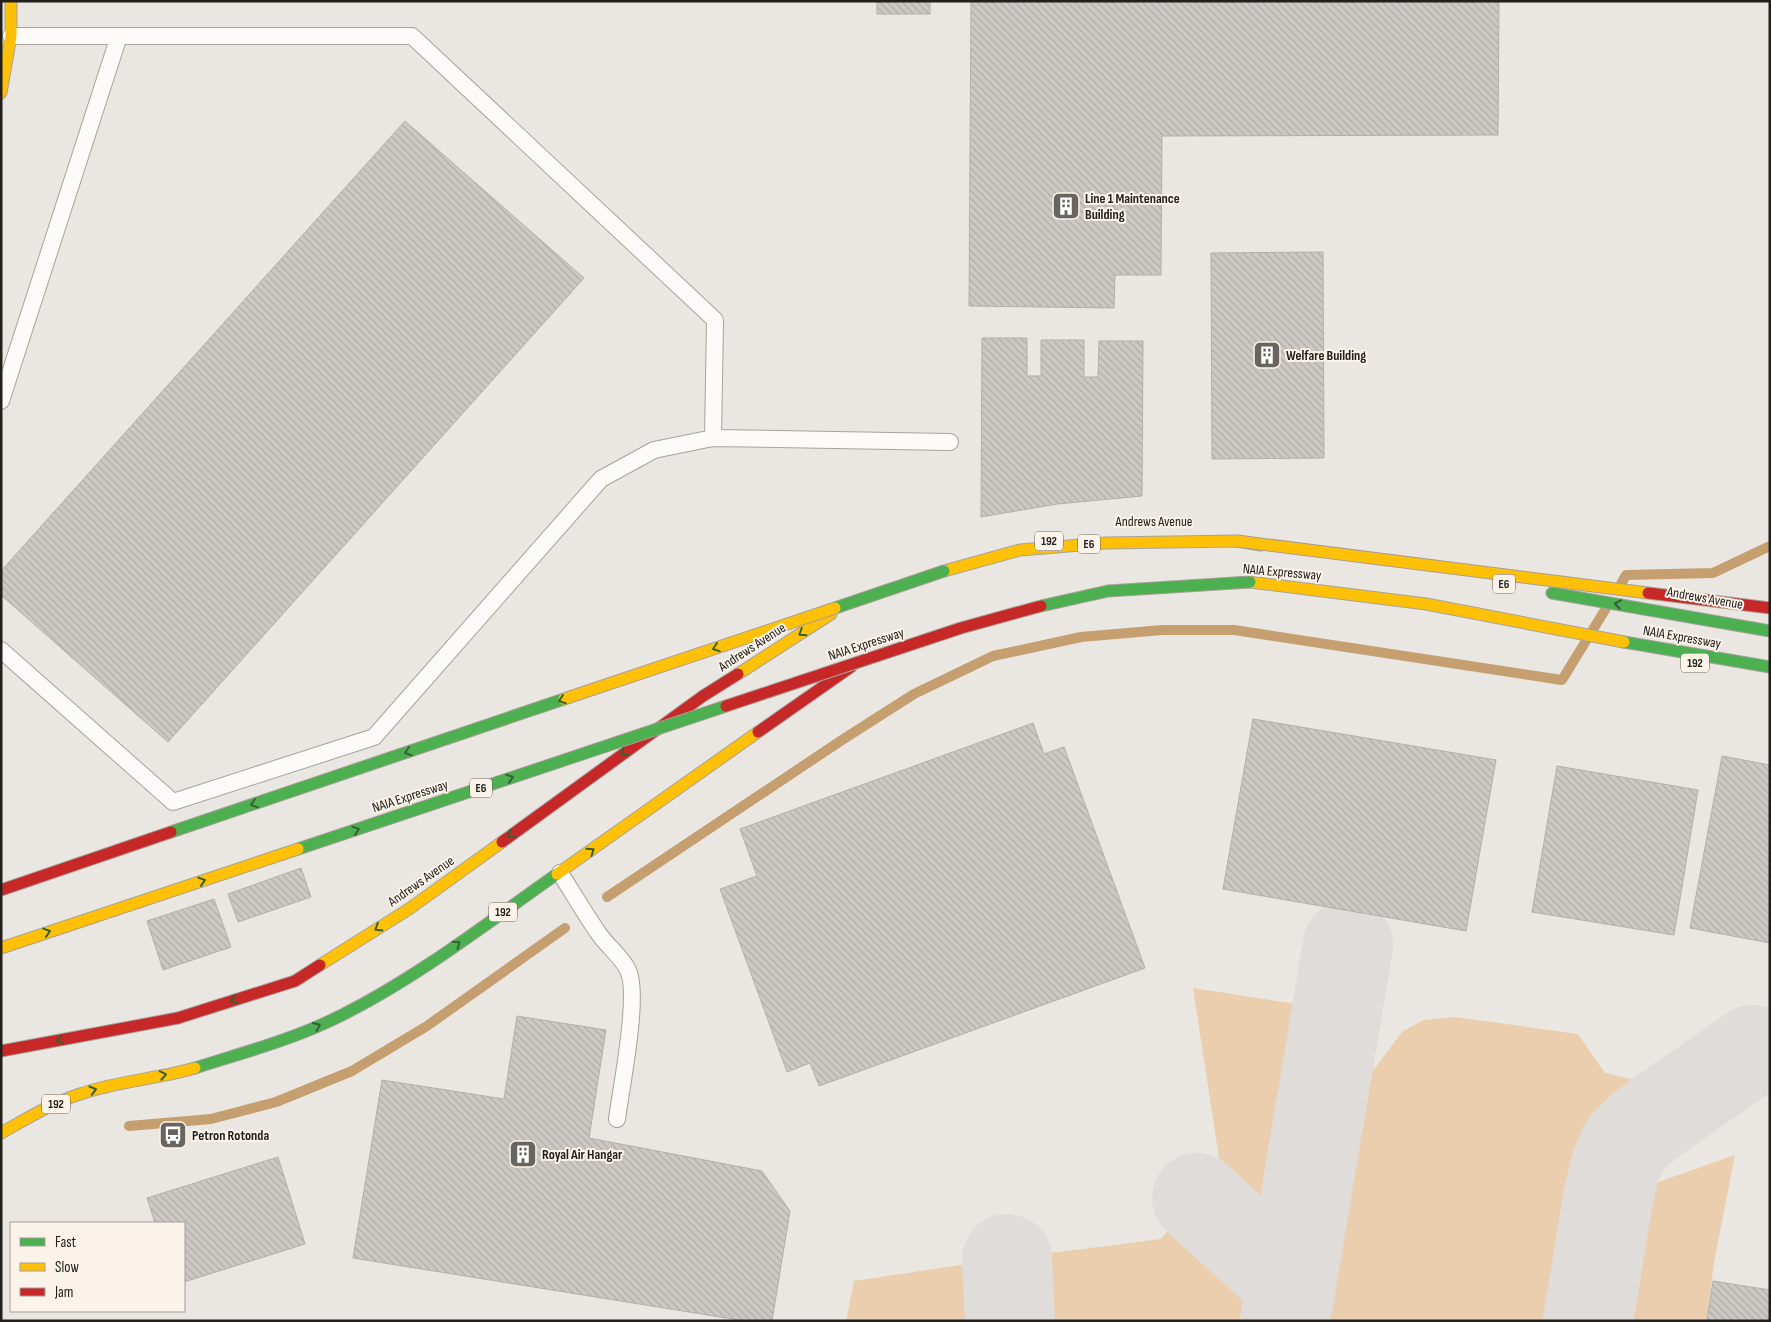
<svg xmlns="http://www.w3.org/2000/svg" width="1771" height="1322" viewBox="0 0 1771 1322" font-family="'Sofia Sans Condensed',sans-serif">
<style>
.grass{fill:#eacead}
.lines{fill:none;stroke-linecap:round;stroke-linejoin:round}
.stream{stroke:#c59f6f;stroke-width:10}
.taxiway{stroke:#dfdcd9;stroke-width:90}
.building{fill:url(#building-back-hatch);stroke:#b2b0ac}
.lane-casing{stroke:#a6a39f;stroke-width:18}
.fast-casing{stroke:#a6a39f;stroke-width:13}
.slow-casing{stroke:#a6a39f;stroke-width:13}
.jam-casing{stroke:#a6a39f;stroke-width:13}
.lane{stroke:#fcfbfa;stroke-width:16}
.fast{stroke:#4caf50;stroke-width:11}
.slow{stroke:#ffc107;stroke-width:11}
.jam{stroke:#c62828;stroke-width:11}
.fast-bridge-casing{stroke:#a89f94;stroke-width:13;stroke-linecap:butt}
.slow-bridge-casing{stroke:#a89f94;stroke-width:13;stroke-linecap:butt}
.jam-bridge-casing{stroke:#a89f94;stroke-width:13;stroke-linecap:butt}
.fast-bridge{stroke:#4caf50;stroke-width:11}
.slow-bridge{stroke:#ffc107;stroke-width:11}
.jam-bridge{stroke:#c62828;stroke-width:11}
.oneway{stroke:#356033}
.labels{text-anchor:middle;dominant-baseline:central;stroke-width:4;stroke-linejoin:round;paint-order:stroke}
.shield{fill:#fbf3ea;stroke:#635f5a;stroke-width:1}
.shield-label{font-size:12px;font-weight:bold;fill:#22201c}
.poi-label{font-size:14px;font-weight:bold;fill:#22201c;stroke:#fbf3ea;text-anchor:start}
.street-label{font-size:14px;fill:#22201c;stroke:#fbf3ea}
</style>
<defs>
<pattern id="building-back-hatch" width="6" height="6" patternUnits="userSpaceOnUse" patternTransform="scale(1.25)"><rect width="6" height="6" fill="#ccc9c5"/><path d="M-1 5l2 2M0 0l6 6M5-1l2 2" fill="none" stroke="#afaca9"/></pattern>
</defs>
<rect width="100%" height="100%" fill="#eae6e1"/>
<g class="grass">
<path d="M1193,988L1308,1006L1275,1235L1224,1191L1220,1181L1221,1171Z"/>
<path d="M1455,1017L1578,1034L1605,1073L1665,1087L1633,1104L1608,1132L1592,1171L1585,1200L1562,1321H1309L1342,1104L1368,1077L1403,1031L1424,1020Z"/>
<path d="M1735,1155L1714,1262L1707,1321H1612L1631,1203L1647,1186Z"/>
<path d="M1178,1219L1257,1287L1260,1321H1037L1035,1255L1161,1239Z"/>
<path d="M981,1262L984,1321H846L854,1281Z"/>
</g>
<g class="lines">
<g class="stream">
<path d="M1620,586L1626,575L1713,573L1770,546"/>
<path d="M607,897L842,740L914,694L993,656L1081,637L1162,630H1234L1562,680L1608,605"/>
<path d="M129,1126L211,1119L276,1102L352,1071L427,1026L565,928"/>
</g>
<g class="taxiway">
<path d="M1197,1198L1291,1284"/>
<path d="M1007,1259L1010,1321"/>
<path d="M1285,1321L1348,945"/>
<path d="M1588,1321L1608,1199L1615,1169L1624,1146L1639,1130L1662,1113L1753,1050"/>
</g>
</g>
<g class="building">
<rect x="877" y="1" width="53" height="13"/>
<path d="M971,1H1499L1498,135L1162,136L1161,275H1115L1114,308L969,306Z"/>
<path d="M405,121L584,278L168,742L1,595V571Z"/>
<path d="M1323,252L1324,458L1212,459L1211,253Z"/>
<path d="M982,338H1027V376H1041V340H1084V377H1098L1099,341H1143L1142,496L1057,504L981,517Z"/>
<path d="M1253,719L1496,760L1466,931L1223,889Z"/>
<path d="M1033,723L1044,754L1064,747L1145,968L819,1086L810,1063L787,1072L720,889L757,876L740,829Z"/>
<path d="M1722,756L1770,765V943L1690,928Z"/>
<path d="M1557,766L1698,790L1674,935L1532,912Z"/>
<path d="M301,868L311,897L238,922L228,894Z"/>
<path d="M214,899L231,947L163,970L147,921Z"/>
<path d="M517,1016L606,1030L589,1138L762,1171L790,1211L772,1321H745L353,1258L382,1080L504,1099Z"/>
<path d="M278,1157L305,1244L184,1282V1223H155L147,1198Z"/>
<path d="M1713,1281L1770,1290V1321H1707Z"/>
</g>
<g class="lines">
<g class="lane-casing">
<g id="lane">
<path d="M11,36H412L715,320L713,438"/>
<path d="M1,401L119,36"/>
<path d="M1,650L173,802L374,737L601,479L654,450L713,438L950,442"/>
<path d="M560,873C573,893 585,914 599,934C608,947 621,956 628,970C640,995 621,1088 617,1119"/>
</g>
</g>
<g class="fast-casing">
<g id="fast">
<path d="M1552,593L1770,631"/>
<path d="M1624,642L1770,667"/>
<path d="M195,1068C245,1052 295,1039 342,1015C418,977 487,923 557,874"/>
</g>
</g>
<g class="slow-casing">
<g id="slow">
<path d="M1,93L11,36V1"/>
<path d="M944,571L1020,550L1105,543L1237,541L1261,545"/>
<path d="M1250,582L1426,604L1624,642"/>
<path d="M738,674L831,614"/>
<path d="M557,874L758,732"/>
<path d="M320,965L409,909L502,842"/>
<path d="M1,1133C26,1119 52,1103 80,1094C117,1081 158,1079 195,1068"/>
</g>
</g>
<g class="jam-casing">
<g id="jam">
<path d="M758,732L851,667"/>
<path d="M502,842L703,696L738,674"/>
<path d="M1,1051L178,1018L295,981L320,965"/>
</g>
</g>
<use href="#lane" class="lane"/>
<use href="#fast" class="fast"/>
<use href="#slow" class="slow"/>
<use href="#jam" class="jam"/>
<g class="fast-bridge-casing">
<g id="fast-bridge">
<path d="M1041,606L1108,591L1250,582"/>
<path d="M835,608L944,571"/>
<path d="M171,832L564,699"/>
<path d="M298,849L726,706"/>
</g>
</g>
<g class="slow-bridge-casing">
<g id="slow-bridge">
<path d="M1237,541L1648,593"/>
<path d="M564,699L835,608"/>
<path d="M1,948L298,849"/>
</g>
</g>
<g class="jam-bridge-casing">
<g id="jam-bridge">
<path d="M1648,593L1770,608"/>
<path d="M726,706L961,628L1041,606"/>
<path d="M1,890L171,832"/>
</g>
</g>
<use href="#fast-bridge" class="fast-bridge"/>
<use href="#slow-bridge" class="slow-bridge"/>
<use href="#jam-bridge" class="jam-bridge"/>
</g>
<defs><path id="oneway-chevron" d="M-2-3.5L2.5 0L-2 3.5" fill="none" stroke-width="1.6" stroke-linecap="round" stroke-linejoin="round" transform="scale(1.25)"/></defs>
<g class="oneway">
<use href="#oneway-chevron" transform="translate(1618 604) rotate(-170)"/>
<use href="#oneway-chevron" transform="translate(802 633) rotate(147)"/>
<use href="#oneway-chevron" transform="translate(716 648) rotate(161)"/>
<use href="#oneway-chevron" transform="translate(562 700) rotate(161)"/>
<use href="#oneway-chevron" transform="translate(408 752) rotate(161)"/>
<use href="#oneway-chevron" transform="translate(624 753) rotate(144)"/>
<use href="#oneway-chevron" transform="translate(510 778) rotate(-18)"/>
<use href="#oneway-chevron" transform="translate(254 804) rotate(161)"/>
<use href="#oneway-chevron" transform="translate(356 830) rotate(-18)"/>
<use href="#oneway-chevron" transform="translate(511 835) rotate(144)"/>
<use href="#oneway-chevron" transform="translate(591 851) rotate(-35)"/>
<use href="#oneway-chevron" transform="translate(202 881) rotate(-18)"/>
<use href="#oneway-chevron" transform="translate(378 928) rotate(148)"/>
<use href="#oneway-chevron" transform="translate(47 932) rotate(-18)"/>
<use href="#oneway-chevron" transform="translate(457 944) rotate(-35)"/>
<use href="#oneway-chevron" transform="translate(234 1000) rotate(162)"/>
<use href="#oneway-chevron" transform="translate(317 1026) rotate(-25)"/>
<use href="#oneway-chevron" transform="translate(60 1040) rotate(170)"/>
<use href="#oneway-chevron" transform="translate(163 1075) rotate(-11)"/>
<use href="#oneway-chevron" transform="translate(93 1090) rotate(-16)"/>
</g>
<defs>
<g id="building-square" transform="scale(1.4375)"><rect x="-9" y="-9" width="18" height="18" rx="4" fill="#686561" stroke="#fbf3ea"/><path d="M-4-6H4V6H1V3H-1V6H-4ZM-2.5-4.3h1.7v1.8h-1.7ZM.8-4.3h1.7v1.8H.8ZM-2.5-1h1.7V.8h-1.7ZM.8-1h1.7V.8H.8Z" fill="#fff"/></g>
<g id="bus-square" transform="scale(1.4375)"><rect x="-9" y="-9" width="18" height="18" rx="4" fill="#686561" stroke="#fbf3ea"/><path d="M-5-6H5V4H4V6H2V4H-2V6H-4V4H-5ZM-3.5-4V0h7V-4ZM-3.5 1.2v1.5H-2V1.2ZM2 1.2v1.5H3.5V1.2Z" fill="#fff"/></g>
</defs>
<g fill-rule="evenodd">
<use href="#building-square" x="1066" y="206"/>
<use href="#building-square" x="1267" y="355"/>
<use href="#bus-square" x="173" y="1135"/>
<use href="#building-square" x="523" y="1154"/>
</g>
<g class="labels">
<g class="shield">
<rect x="1035" y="531.5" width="28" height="19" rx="4"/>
<rect x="1078" y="534.5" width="22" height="19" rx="4"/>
<rect x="1493" y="574.5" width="22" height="19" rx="4"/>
<rect x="1681" y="653.5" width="28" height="19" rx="4"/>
<rect x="470" y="778.5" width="22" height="19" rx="4"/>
<rect x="489" y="902.5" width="28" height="19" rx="4"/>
<rect x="42" y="1094.5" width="28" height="19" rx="4"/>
</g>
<g class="shield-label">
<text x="1049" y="541">192</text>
<text x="1089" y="544">E6</text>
<text x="1504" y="584">E6</text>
<text x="1695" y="663">192</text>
<text x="481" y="788">E6</text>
<text x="503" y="912">192</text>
<text x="56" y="1104">192</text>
</g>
<g class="poi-label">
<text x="1085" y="198">Line 1 Maintenance<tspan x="1085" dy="16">Building</tspan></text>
<text x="1286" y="355">Welfare Building</text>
<text x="192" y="1135">Petron Rotonda</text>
<text x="542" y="1154">Royal Air Hangar</text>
</g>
<g class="street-label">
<text x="1154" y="521">Andrews Avenue</text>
<text transform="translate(1282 572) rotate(5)">NAIA Expressway</text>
<text transform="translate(1705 598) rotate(10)">Andrews Avenue</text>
<text transform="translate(1682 637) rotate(10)">NAIA Expressway</text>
<text transform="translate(866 644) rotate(-18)">NAIA Expressway</text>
<text transform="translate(752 647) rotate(-33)">Andrews Avenue</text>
<text transform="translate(410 796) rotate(-18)">NAIA Expressway</text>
<text transform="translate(421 881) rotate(-35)">Andrews Avenue</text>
</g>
</g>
<rect width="1771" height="1322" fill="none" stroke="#22201c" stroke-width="5"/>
<rect x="10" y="1222" width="175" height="90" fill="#fbf3ea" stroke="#a49f98"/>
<rect x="20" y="1238" width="25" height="8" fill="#4caf50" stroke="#a49f98"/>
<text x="55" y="1247" font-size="15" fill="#22201c">Fast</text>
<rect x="20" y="1263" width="25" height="8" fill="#ffc107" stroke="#a49f98"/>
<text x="55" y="1272" font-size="15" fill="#22201c">Slow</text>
<rect x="20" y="1288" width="25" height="8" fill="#c62828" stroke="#a49f98"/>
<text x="55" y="1297" font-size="15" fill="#22201c">Jam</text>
</svg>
